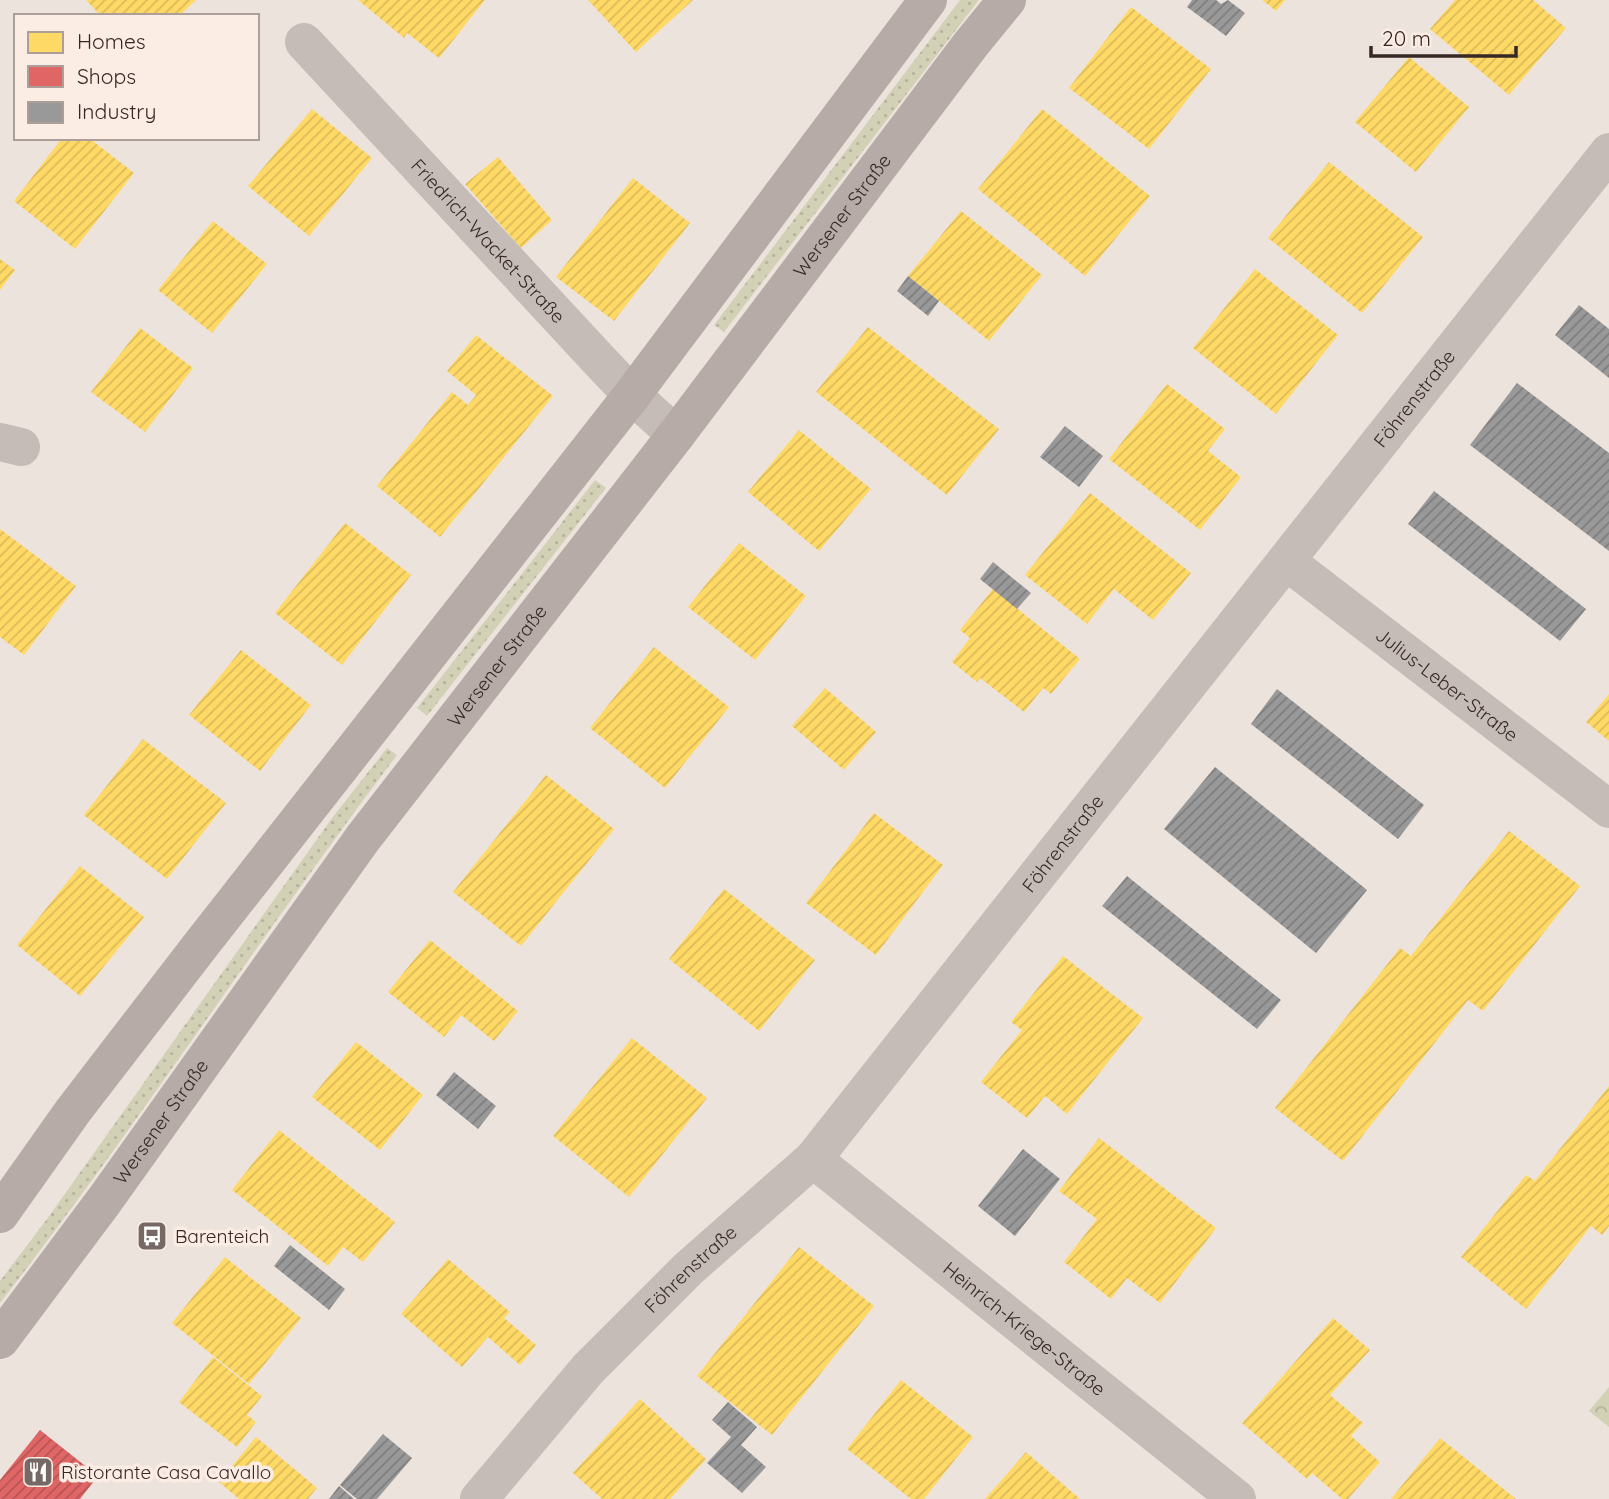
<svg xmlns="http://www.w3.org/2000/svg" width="1609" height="1499" viewBox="0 0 1609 1499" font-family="Quicksand,sans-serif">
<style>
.grass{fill:url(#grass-dots)}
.forest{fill:url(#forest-crowns)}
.homes{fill:url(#homes-hatch)}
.shops{fill:url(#shops-hatch)}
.industry{fill:url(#industry-hatch)}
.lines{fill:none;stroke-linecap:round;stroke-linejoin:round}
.street{stroke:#c5bbb7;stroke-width:38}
.secondary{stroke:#b6aba7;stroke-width:38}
.labels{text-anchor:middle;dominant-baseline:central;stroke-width:7;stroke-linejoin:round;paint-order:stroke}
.street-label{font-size:19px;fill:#362825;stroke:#fbece4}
.poi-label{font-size:19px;fill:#362825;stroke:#fbece4;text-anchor:start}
</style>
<defs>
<pattern id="grass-dots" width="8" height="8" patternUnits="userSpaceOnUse" patternTransform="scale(1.75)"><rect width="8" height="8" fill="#d2d1b6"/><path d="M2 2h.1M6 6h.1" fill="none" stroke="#b5b39c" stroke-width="1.8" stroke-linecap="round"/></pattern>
<pattern id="forest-crowns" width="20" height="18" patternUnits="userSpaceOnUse" patternTransform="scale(1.75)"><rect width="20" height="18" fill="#d2d1b6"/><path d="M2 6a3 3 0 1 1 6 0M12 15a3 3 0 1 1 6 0" fill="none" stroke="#b5b39c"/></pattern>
<pattern id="homes-hatch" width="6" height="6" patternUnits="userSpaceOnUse" patternTransform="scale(1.75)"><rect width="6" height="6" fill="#ffd966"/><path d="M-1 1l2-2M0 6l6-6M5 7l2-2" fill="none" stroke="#dbba58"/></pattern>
<pattern id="shops-hatch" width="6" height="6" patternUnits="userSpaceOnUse" patternTransform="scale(1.75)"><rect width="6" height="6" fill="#e06666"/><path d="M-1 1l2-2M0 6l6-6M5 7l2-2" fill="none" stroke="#b65454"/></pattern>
<pattern id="industry-hatch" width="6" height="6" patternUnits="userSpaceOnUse" patternTransform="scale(1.75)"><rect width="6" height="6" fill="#999"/><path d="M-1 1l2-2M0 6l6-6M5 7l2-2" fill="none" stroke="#7e7d7d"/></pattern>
</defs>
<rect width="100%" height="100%" fill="#ede3dd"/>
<g class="grass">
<path d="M960,0H979L724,332L714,325Z"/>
<path d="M595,480L606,488L427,716L417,708Z"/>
<path d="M387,748L397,755C261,935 138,1125 0,1303V1281L47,1219L332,818Z"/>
</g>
<path class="forest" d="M1609,1387V1427L1589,1411Z"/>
<g class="homes">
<path d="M86,0H196L179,16H101Z"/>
<path d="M358,0H485L439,58L407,33L404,38Z"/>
<path d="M588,0H693L636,52Z"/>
<path d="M1262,0H1285L1276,11Z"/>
<path d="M1455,0H1533L1566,28L1509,95L1430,29Z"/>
<path d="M1131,7L1211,69L1149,149L1069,88Z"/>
<path d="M1409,57L1469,107L1416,172L1355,122Z"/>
<path d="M312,109L372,158L309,236L248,186Z"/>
<path d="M1042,109L1150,196L1085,276L978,189Z"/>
<path d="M62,138H89L134,173L75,249L14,201Z"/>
<path d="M498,157L552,220L521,248L465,184Z"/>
<path d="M1329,162L1423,237L1362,313L1268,238Z"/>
<path d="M633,178L690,223L614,321L556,277Z"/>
<path d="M961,211L1042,275L989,341L908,276Z"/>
<path d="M213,221L267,264L212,333L158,290Z"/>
<path d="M0,259L15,270L0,290Z"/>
<path d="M1255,269L1338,335L1276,414L1193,348Z"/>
<path d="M868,327L999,429L947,495L816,392Z"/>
<path d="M140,328L193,368L145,432L91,392Z"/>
<path d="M476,335L553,396L440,537L377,486L452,392L468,405L476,395L447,371Z"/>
<path d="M1167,384L1225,429L1208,451L1241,477L1200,530L1109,459Z"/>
<path d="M799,430L871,489L819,551L748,492Z"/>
<path d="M1090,493L1191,573L1153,620L1114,589L1087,624L1025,575Z"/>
<path d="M345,523L411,575L342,665L275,613Z"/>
<path d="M0,529L76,586L24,655L0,637Z"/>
<path d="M739,543L806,596L755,660L688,607Z"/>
<path d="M993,589L1080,659L1051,694L1043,688L1024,712L980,678L977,682L952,662L970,638L960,630Z"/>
<path d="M654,647L729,707L665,788L590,728Z"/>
<path d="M241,650L311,705L260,771L189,715Z"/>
<path d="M825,688L876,732L844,770L792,726Z"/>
<path d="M1609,694V741L1586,722Z"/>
<path d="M143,739L226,803L167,879L84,815Z"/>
<path d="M546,775L614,829L521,946L453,892Z"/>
<path d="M874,813L943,865L876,955L806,903Z"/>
<path d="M1509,831L1580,886L1483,1011L1468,1000L1343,1161L1275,1108L1400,948L1411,956Z"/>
<path d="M80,866L144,917L80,996L17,945Z"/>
<path d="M724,889L815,960L759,1031L669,959Z"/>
<path d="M430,940L518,1011L494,1041L461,1015L444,1037L388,992Z"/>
<path d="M1063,956L1143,1018L1067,1114L1045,1096L1027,1118L981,1082L1022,1030L1011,1022Z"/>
<path d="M632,1038L707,1098L629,1197L553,1136Z"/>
<path d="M356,1042L423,1095L380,1150L312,1097Z"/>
<path d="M1609,1086V1226L1602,1235L1591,1226L1526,1309L1461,1257L1526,1175L1535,1181Z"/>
<path d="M279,1130L395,1222L363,1262L343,1247L328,1266L232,1190Z"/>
<path d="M1099,1138L1216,1228L1160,1303L1127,1278L1111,1299L1064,1262L1097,1219L1059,1191Z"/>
<path d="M799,1247L874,1306L772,1435L697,1376Z"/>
<path d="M225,1257L301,1318L249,1384L172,1323Z"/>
<path d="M448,1259L510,1312L504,1318L536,1345L520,1365L488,1337L462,1367L401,1314Z"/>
<path d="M1333,1318L1370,1350L1330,1395L1363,1423L1351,1436L1380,1462L1348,1499H1342L1312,1473L1307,1479L1242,1423Z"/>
<path d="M213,1357L262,1396L247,1415L256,1422L237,1447L179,1402Z"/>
<path d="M901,1380L973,1437L924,1499H911L847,1449Z"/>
<path d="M640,1399L706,1459L670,1499H602L573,1473Z"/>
<path d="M256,1437L317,1488L308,1499H239L219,1482Z"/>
<path d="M1440,1438L1516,1499H1391Z"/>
<path d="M1026,1452L1080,1499H985Z"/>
</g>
<path class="shops" d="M40,1430L98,1476L80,1499H0V1480Z"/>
<g class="industry">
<path d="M1192,0H1216L1221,4L1228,0L1245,13L1226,36L1187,7Z"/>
<path d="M908,276L939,301L928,316L897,291Z"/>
<path d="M1579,305L1609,329V378L1555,335Z"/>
<path d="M1517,383L1609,453V551L1470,445Z"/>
<path d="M1065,426L1103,456L1079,487L1040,457Z"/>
<path d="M1434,491L1586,609L1560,641L1408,524Z"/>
<path d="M993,562L1031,593L1017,609L980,579Z"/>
<path d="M1277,689L1424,805L1398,839L1251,724Z"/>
<path d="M1215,767L1367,890L1316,953L1164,829Z"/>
<path d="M1127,876L1281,1000L1257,1029L1102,906Z"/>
<path d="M454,1072L496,1106L478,1129L436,1095Z"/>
<path d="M1023,1149L1060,1179L1015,1236L978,1206Z"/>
<path d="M290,1245L345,1289L329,1310L274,1266Z"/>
<path d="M728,1402L757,1427L741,1445L766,1467L742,1493L707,1463L731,1437L712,1420Z"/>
<path d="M383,1434L412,1458L377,1499H357L340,1485Z"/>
<path d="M339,1486L354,1499H329Z"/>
</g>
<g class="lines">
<g class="street">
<path id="s1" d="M304,42L597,358L632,395L676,435"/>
<path d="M0,442L21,447"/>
<path id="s2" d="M1286,561L1609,809"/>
<path id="s3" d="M813,1159L1237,1499"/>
<path id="s4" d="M479,1499L588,1369L688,1269L813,1159L1609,152"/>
</g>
<g class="secondary">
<path d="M0,1214L73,1111L200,946L632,395L928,0"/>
<path id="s5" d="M0,1340L104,1201L363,838L676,435L971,44L1007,0"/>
</g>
</g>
<defs>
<g id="bus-square" transform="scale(1.575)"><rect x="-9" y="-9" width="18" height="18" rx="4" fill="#766965" stroke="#fbece4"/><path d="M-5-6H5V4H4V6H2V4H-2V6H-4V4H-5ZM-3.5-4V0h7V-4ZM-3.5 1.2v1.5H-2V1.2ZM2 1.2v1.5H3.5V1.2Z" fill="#fff"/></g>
<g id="restaurant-square" transform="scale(1.575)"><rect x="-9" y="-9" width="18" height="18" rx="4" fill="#766965" stroke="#fbece4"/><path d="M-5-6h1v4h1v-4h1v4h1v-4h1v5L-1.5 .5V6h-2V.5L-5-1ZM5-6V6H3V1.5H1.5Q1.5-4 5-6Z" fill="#fff"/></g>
</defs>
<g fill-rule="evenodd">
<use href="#bus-square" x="152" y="1236"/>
<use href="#restaurant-square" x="38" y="1472"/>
</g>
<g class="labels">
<g class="street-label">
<text stroke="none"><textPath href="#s5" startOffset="1405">Wersener Straße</textPath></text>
<text stroke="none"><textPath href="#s1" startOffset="271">Friedrich-Wacket-Straße</textPath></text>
<text stroke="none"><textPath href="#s4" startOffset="1447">Föhrenstraße</textPath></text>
<text stroke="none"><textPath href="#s5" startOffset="838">Wersener Straße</textPath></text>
<text stroke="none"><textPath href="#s2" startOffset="203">Julius-Leber-Straße</textPath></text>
<text stroke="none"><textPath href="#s4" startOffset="880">Föhrenstraße</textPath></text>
<text stroke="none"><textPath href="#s5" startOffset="271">Wersener Straße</textPath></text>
<text stroke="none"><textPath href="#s4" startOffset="313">Föhrenstraße</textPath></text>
<text stroke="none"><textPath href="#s3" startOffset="271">Heinrich-Kriege-Straße</textPath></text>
</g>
<g class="poi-label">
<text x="175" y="1236">Barenteich</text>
<text x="61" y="1472">Ristorante Casa Cavallo</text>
</g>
</g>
<rect x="14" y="14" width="245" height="126" fill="#fbece4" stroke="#ac9e98" stroke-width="2"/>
<rect x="28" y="32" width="35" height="21" fill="#ffd966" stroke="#ac9e98" stroke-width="2"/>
<text x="77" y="49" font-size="21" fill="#362825">Homes</text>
<rect x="28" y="66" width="35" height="21" fill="#e06666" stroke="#ac9e98" stroke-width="2"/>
<text x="77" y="84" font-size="21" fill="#362825">Shops</text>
<rect x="28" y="102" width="35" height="21" fill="#999999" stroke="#ac9e98" stroke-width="2"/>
<text x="77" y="119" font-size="21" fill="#362825">Industry</text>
<path d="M1371 46v10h145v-10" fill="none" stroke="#362825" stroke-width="3.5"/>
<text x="1382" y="46" font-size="21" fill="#362825" stroke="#fbece4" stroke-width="5" paint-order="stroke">20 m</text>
</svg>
